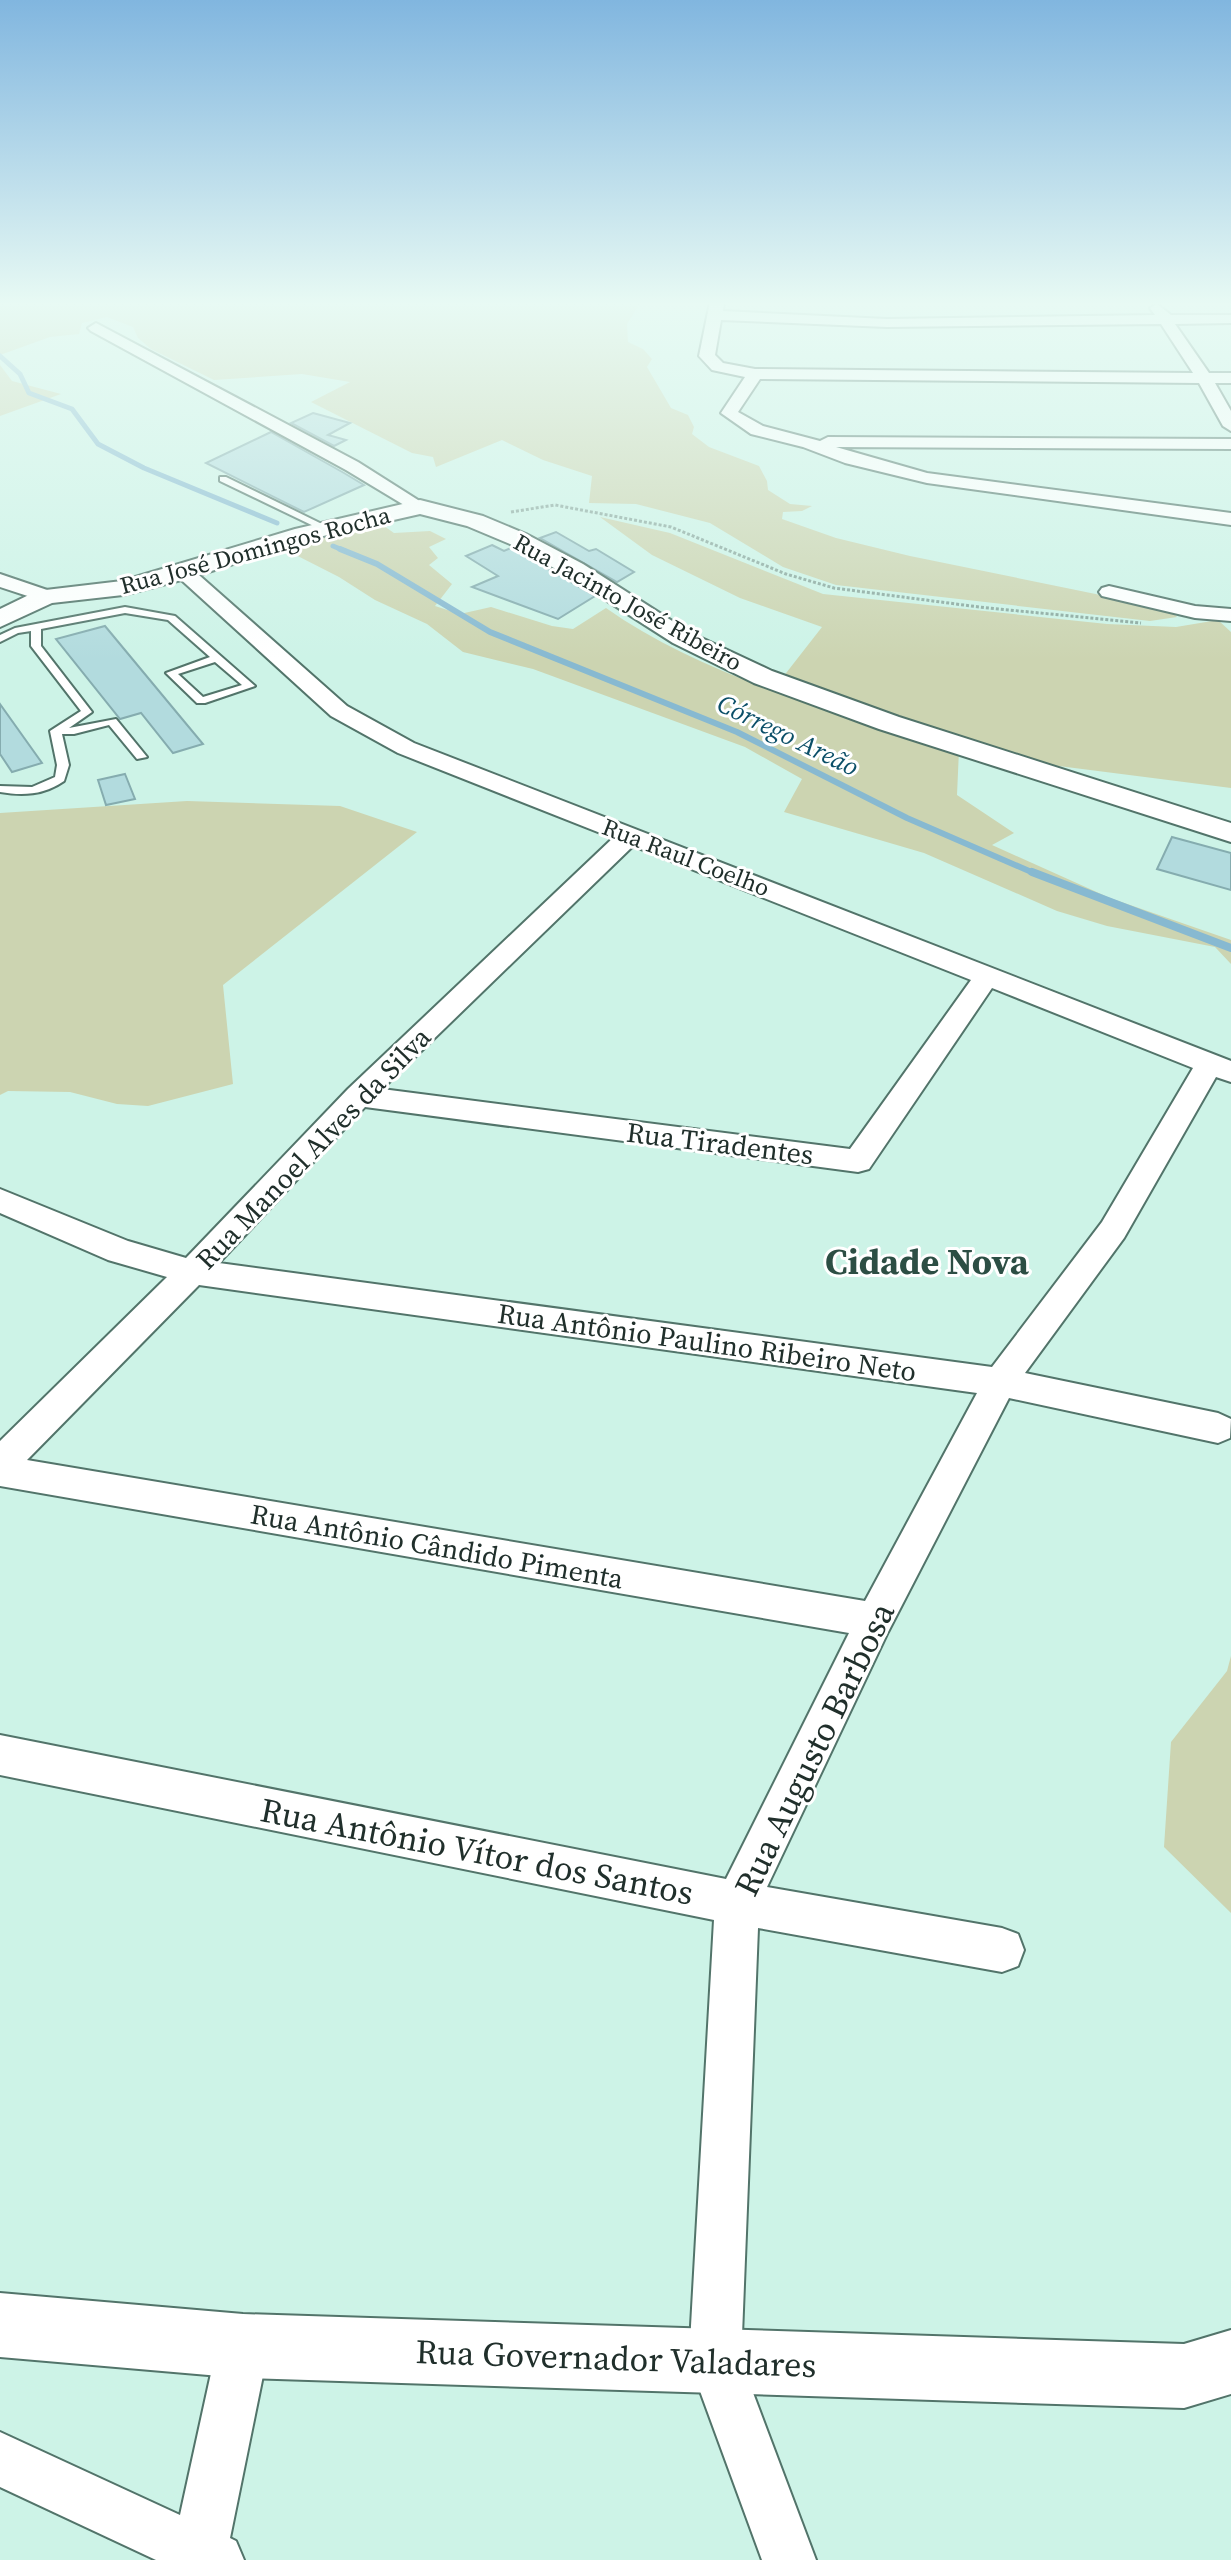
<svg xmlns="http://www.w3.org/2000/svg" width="1231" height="2560" viewBox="0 0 1231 2560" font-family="'Source Serif 4',serif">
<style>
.green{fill:#ccd4b1}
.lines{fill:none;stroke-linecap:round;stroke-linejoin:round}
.stream-far2{stroke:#87b9d1;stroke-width:5}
.stream-far1{stroke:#87b9d1;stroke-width:6}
.stream{stroke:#87b9d1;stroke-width:8}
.building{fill:#b2dbde;stroke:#85acaf;stroke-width:2}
.service-casing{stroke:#52746a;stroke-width:4}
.minor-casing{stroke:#52746a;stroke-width:4}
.tertiary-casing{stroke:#52746a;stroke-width:4}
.path{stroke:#8ba89f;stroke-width:3;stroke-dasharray:3 2;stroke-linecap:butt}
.service{fill:#fff;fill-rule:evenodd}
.minor{fill:#fff;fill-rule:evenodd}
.tertiary{fill:#fff;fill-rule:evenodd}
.labels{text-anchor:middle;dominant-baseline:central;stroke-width:6;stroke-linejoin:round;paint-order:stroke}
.far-street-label{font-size:24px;fill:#202f2b;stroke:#fff}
.far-water-label{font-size:26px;font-style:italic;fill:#0b4f68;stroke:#fff}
.street-label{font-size:28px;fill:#202f2b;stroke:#fff}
.near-street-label{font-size:34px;fill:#202f2b;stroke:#fff}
.district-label{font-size:36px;font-weight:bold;fill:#2c4e44;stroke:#fff}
</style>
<rect width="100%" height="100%" fill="#cdf3e7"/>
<g class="green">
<path d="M0,302H641L627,324L628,342L643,349L652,359L647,367L671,408L688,415L694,427L692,434L709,447L759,466L767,481L768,490L790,504L812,506L802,511L783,512L782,519L836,538L910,556L1169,609L1177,617L1150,621L836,585L783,567L710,523L636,504L589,503L592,476L543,460L502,440L436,467L433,457L412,453L311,402L350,382L302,374L214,380L151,349L138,338L133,327L107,317L82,323L79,334L50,337L0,355Z"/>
<path d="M0,365L12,381L61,394L0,416Z"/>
<path d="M600,517L670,533L823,594L1107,624L1176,627L1218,620L1231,632V788L1043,764L783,677L822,627L740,598L652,555Z"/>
<path d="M384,526L394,533L430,531L446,539L429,547L438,558L429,565L452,584L435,606L460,614L491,607L552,626L573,629L606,608C708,680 841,712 959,750L957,795L1014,833L992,845L1110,898L1231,940V964L1215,947L1107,926L1057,911L924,853L784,812L802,779L745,747L533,669L463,652L427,624L375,600L339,577L282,548L319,537Z"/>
<path d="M187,801L340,806L417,832L223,985L233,1084L148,1106L117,1104L70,1092L8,1091L0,1095V813Z"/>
<path d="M1231,1656V1913L1164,1847L1171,1742L1227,1671Z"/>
</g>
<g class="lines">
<g class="stream-far2">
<path d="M0,356L20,374L29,393L72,409L98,444L144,468L277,523"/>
<path d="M333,546L345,551"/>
</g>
<path class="stream-far1" d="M340,549L377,564L490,632L737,732L907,818L1036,874"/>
<path class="stream" d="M1032,872L1231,948"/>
</g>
<g class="building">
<path d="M313,413L350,423L328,435L346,440L334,446L291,423Z"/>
<path d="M271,432L344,473L364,485L304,512L206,463Z"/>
<path d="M556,532L589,551L596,549L634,572L617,582L540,538Z"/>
<path d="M492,545L504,551L511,548L595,596L558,619L472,587L498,576L466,556Z"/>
<path d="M105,626L178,714L203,744L173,753L141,713L120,719L56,639Z"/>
<path d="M0,704L42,763L12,772L0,754Z"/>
<path d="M125,774L135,799L106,805L98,780Z"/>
<path d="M1172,837L1231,853V890L1157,869Z"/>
</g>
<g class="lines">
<g class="service-casing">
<g id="service">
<path d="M220,477H226L330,528L322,530L220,481Z"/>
<path d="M125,607L175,616L255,686L205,703H197L166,673L210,657L168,620L125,613L41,629V646L92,712L69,728L116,719L147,757L137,759L109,725L74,734H62L69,765L64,781C44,795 23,796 0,792V786L32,787L55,777L57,765L50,731L81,711L31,646V631L18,633L0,642V635L15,628ZM215,662L242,685L203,697L178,674Z"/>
</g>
</g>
<g class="minor-casing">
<g id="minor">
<path d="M710,302H724L723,311L887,319L1155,315L1150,308L1157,304L1171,315H1231V323L1175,324L1209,373H1231V383H1215L1231,411V431L1223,426L1199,383L760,379L738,412L763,426L820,441L828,437L1231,439V449L836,447L927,473L1231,513V525L927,483L845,463L803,447L751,434L721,413L745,377L712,370L699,356ZM721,320L887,327L1161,324L1193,373L755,369L723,363L715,355Z"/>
<path d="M96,323L358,462L429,507L420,512L414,511L346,470L91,331L88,328Z"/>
<path d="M184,566L191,568L347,706L414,743L1231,1061V1082L1216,1077L1124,1238L1025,1373L1218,1413L1231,1419L1230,1438L1218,1443L1009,1398L888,1632L767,1887L1002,1928L1018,1934L1024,1950L1018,1966L1002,1972L758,1928L741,2361L816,2560H762L689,2361L714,1920L0,1775V1735L726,1879L849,1633L0,1486V1441L167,1277L108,1260L0,1213V1189L128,1241L186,1258L348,1089L613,838L398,753L331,716L177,576L174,572L177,568ZM633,846L971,980L850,1149L382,1089ZM992,988L1193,1068L1102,1222L992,1367L219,1263L365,1107L858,1172L869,1169ZM199,1285L977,1393L865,1601L27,1460Z"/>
<path d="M0,574L53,592L56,596L46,602L0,587Z"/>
<path d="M1109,586L1195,606L1231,609V621L1195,618L1102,596L1099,592L1102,588Z"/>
<path d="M243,2320L261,2328L269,2346L230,2538L236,2541L244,2560H156L0,2487V2432L180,2515L217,2346L225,2328Z"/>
</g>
</g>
<g class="tertiary-casing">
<g id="tertiary">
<path d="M420,500L483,516L526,534L583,564L691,633L772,671L899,717L1231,823V842L879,729L754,683L673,643L565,574L510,544L467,526L420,514L310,539L193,577L123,595L52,603L0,627V609L37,591L122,581L295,529Z"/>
<path d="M0,2293L243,2314L1184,2344L1231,2330V2394L1184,2408L243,2378L0,2357Z"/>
</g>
</g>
<path class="path" d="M511,512L555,505L671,527L786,574L834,588L979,607L1141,623"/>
<use href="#service" class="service"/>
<use href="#minor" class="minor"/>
<use href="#tertiary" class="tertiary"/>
</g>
<linearGradient id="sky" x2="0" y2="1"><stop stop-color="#81b6df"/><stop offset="0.46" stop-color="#e8faf4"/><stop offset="1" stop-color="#e8faf4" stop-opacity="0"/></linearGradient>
<rect width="1231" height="660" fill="url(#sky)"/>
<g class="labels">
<g class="far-street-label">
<text transform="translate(255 550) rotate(-15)">Rua José Domingos Rocha</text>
<text transform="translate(628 602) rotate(29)">Rua Jacinto José Ribeiro</text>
<text transform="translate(686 857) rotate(21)">Rua Raul Coelho</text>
</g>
<g class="far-water-label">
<text transform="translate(788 735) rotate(26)">Córrego Areão</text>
</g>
<g class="street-label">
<text transform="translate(720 1143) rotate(7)">Rua Tiradentes</text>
<text transform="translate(313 1148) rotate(-46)">Rua Manoel Alves da Silva</text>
<text transform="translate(707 1342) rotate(8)">Rua Antônio Paulino Ribeiro Neto</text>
<text transform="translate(437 1546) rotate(10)">Rua Antônio Cândido Pimenta</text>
</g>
<g class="near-street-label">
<text transform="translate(814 1749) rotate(-64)">Rua Augusto Barbosa</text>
<text transform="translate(477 1851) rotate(11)">Rua Antônio Vítor dos Santos</text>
<text transform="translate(616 2358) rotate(2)">Rua Governador Valadares</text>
</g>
<g class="district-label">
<text x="927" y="1261">Cidade Nova</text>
</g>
</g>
</svg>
